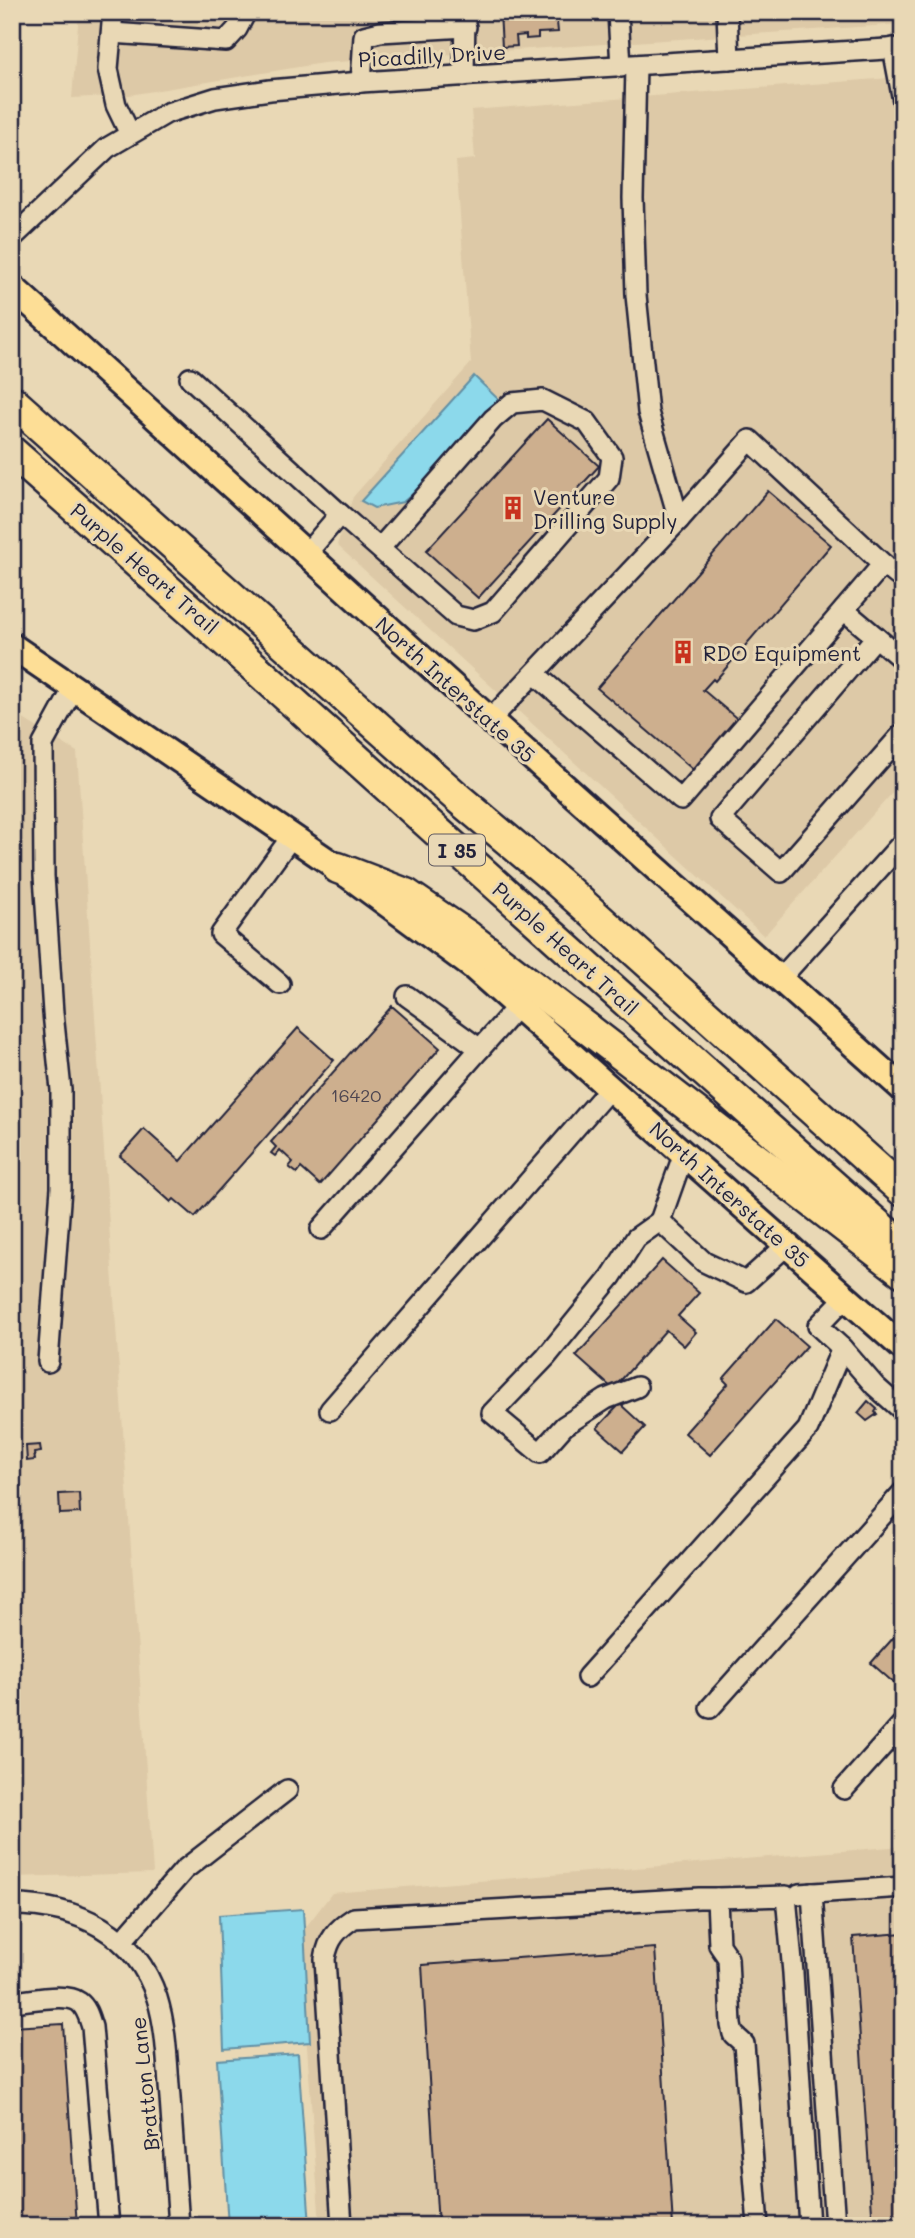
<svg xmlns="http://www.w3.org/2000/svg" width="915" height="2238" viewBox="0 0 915 2238" font-family="Mali,sans-serif">
<style>
.built{fill:#ddc9a7}
.water{fill:#8cd9eb;stroke:#6290a5;stroke-width:2}
.building{fill:#cdaf8e;stroke:#22223b;stroke-width:2}
.lines{fill:none;stroke-linecap:round;stroke-linejoin:round}
.minor-casing{stroke:#22223b;stroke-width:24}
.major-casing{stroke:#22223b;stroke-width:30}
.highway-casing{stroke:#22223b;stroke-width:35}
.minor{stroke:#e9d8b5;stroke-width:19}
.major{stroke:#fdde96;stroke-width:24}
.highway{stroke:#fdde96;stroke-width:30}
.labels{text-anchor:middle;dominant-baseline:central;stroke-width:6;stroke-linejoin:round;paint-order:stroke}
.number-label{font-size:18px;fill:#4d4550}
.shield{fill:#e9d8b5;stroke:#5e5960;stroke-width:2}
.shield-label{font-size:19px;font-weight:bold;fill:#22223b}
.street-label{font-size:21px;fill:#22223b;stroke:#e9d8b5}
.poi-label{font-size:21px;fill:#22223b;stroke:#e9d8b5;text-anchor:start}
</style>
<rect width="100%" height="100%" fill="#e9d8b5"/>
<filter id="ink" filterUnits="userSpaceOnUse"><feTurbulence type="fractalNoise" baseFrequency=".0143" numOctaves="2"/><feDisplacementMap in="SourceGraphic" scale="14" xChannelSelector="R" yChannelSelector="G"/><feConvolveMatrix kernelMatrix="1 2 1 2 8 2 1 2 1" color-interpolation-filters="sRGB"/></filter>
<g filter="url(#ink)">
<g class="built">
<path d="M79,12H903V24L323,63L129,95L72,98Z"/>
<path d="M903,77V781L764,936L337,545L353,497L471,363L456,161L475,159L471,110Z"/>
<path d="M12,712L77,752L153,1873L12,1877Z"/>
<path d="M903,1846V2226H320L299,1936L332,1893Z"/>
</g>
<g class="water">
<path d="M474,376L499,400L416,491L403,502L374,508L361,501Z"/>
<path d="M303,1909L310,2042L224,2049L219,1915Z"/>
<path d="M298,2054L310,2226H228L217,2060Z"/>
</g>
<g class="building">
<path d="M500,12H556L558,32L538,33V38L526,39V35L516,36L517,46L502,47Z"/>
<path d="M547,419L599,466L478,598L426,551Z"/>
<path d="M768,491L831,545L715,681L713,679L703,690L741,722L697,773L597,688Z"/>
<path d="M392,1006L440,1048L320,1185L301,1168L297,1173L289,1167L293,1162L280,1150L275,1156L271,1153L276,1147L271,1142Z"/>
<path d="M298,1028L334,1060L195,1217L174,1199L171,1202L120,1156L144,1129L180,1161Z"/>
<path d="M662,1260L699,1293L678,1316L696,1332L684,1346L666,1330L613,1389L576,1356Z"/>
<path d="M776,1319L807,1346L710,1455L685,1433L728,1384L723,1379Z"/>
<path d="M868,1401L877,1409L875,1412L877,1414L867,1421L858,1413Z"/>
<path d="M620,1404L645,1427L623,1451L597,1428Z"/>
<path d="M40,1445L41,1452L34,1453L35,1460L27,1461L26,1446Z"/>
<path d="M79,1493L80,1513L60,1514L59,1494Z"/>
<path d="M903,1627V1691L871,1663Z"/>
<path d="M903,1933V2226H873L853,1937Z"/>
<path d="M655,1948L673,2226H438L422,1965Z"/>
<path d="M63,2024L77,2226H12V2027Z"/>
</g>
<g class="lines">
<g class="minor-casing">
<g id="minor">
<path d="M113,12L108,69L116,105L130,134"/>
<path d="M618,12L621,67"/>
<path d="M727,12L729,59"/>
<path d="M112,33L226,41L237,29L246,12"/>
<path d="M893,48L903,101"/>
<path d="M464,76L465,12"/>
<path d="M361,82L364,36L380,32L466,27"/>
<path d="M12,238L107,148L167,113L215,98L270,90L361,82L903,48"/>
<path d="M190,378L340,514"/>
<path d="M679,520L750,440L883,564"/>
<path d="M306,554L340,514L456,616L473,620L493,612L609,478L612,457L587,422L543,400L512,403L493,419L380,548"/>
<path d="M844,610L876,637"/>
<path d="M903,660L876,637L720,819L781,872L903,733"/>
<path d="M535,674L681,800L883,564L903,580"/>
<path d="M490,720L679,520L648,412L636,295L633,198L636,66"/>
<path d="M780,979L903,842"/>
<path d="M280,984L221,934L292,836"/>
<path d="M407,996L480,1049"/>
<path d="M660,1221L684,1153"/>
<path d="M321,1229L517,1007"/>
<path d="M842,1348L875,1386L903,1411"/>
<path d="M48,1362L61,1188V1090L53,1013L44,876L43,744L73,689"/>
<path d="M637,1387L606,1399L564,1426L540,1453L492,1413L546,1357L611,1277L636,1238L660,1221L704,1262L746,1282L787,1245"/>
<path d="M330,1410L610,1088"/>
<path d="M587,1677L808,1429L842,1348L818,1326L846,1297"/>
<path d="M710,1708L903,1492"/>
<path d="M844,1789L903,1723"/>
<path d="M812,1893L835,2226"/>
<path d="M799,1894L903,1887"/>
<path d="M717,1898L786,1896L793,1973L809,2226"/>
<path d="M12,1905C77,1905 136,1933 157,1998C167,2030 167,2065 170,2098C173,2141 176,2183 179,2226"/>
<path d="M122,1941L184,1870L287,1790"/>
<path d="M12,2002C29,2001 66,1992 79,2002C87,2008 89,2018 92,2027L109,2226"/>
<path d="M342,2226L325,1959C328,1939 337,1929 354,1918L699,1898H717L719,1945L728,1958L731,2025L733,2034L744,2044L758,2226"/>
</g>
</g>
<g class="major-casing">
<g id="major">
<path d="M12,287L490,720L903,1089"/>
<path d="M12,646L338,868L473,967L903,1348"/>
</g>
</g>
<g class="highway-casing">
<g id="highway">
<path d="M12,401L459,799L558,882L903,1191"/>
<path d="M12,452C311,714 603,985 903,1247"/>
<path d="M338,868L406,894L469,937L903,1272"/>
</g>
</g>
<use href="#minor" class="minor"/>
<use href="#major" class="major"/>
<use href="#highway" class="highway"/>
</g>
</g>
<defs>
<g id="building-bare" transform="scale(1.89)"><path d="M-4-6H4V6H1V3H-1V6H-4ZM-2.5-4.3h1.7v1.8h-1.7ZM.8-4.3h1.7v1.8H.8ZM-2.5-1h1.7V.8h-1.7ZM.8-1h1.7V.8H.8Z" fill="#c8321e" stroke="#e9d8b5" stroke-width="2.5" paint-order="stroke"/></g>
</defs>
<g fill-rule="evenodd">
<use href="#building-bare" x="513" y="508"/>
<use href="#building-bare" x="683" y="652"/>
</g>
<g class="labels">
<g class="number-label">
<text x="356" y="1095">16420</text>
</g>
<rect class="shield" x="429" y="834.5" width="56" height="31" rx="5"/>
<g class="shield-label">
<text x="457" y="850">I 35</text>
</g>
<g class="street-label">
<text transform="translate(432 55) rotate(-3)">Picadilly Drive</text>
<text transform="translate(145 568) rotate(41)">Purple Heart Trail</text>
<text transform="translate(456 689) rotate(42)">North Interstate 35</text>
<text transform="translate(566 948) rotate(42)">Purple Heart Trail</text>
<text transform="translate(730 1194) rotate(42)">North Interstate 35</text>
<text transform="translate(144 2084) rotate(-96)">Bratton Lane</text>
</g>
<g class="poi-label">
<text x="533" y="496">Venture<tspan x="533" dy="24">Drilling Supply</tspan></text>
<text x="703" y="652">RDO Equipment</text>
</g>
</g>
<rect width="915" height="2238" fill="none" stroke="#e9d8b5" stroke-width="42"/>
<rect x="21" y="21" width="873" height="2196" fill="none" stroke="#22223b" stroke-width="2.5" filter="url(#ink)"/>
</svg>
